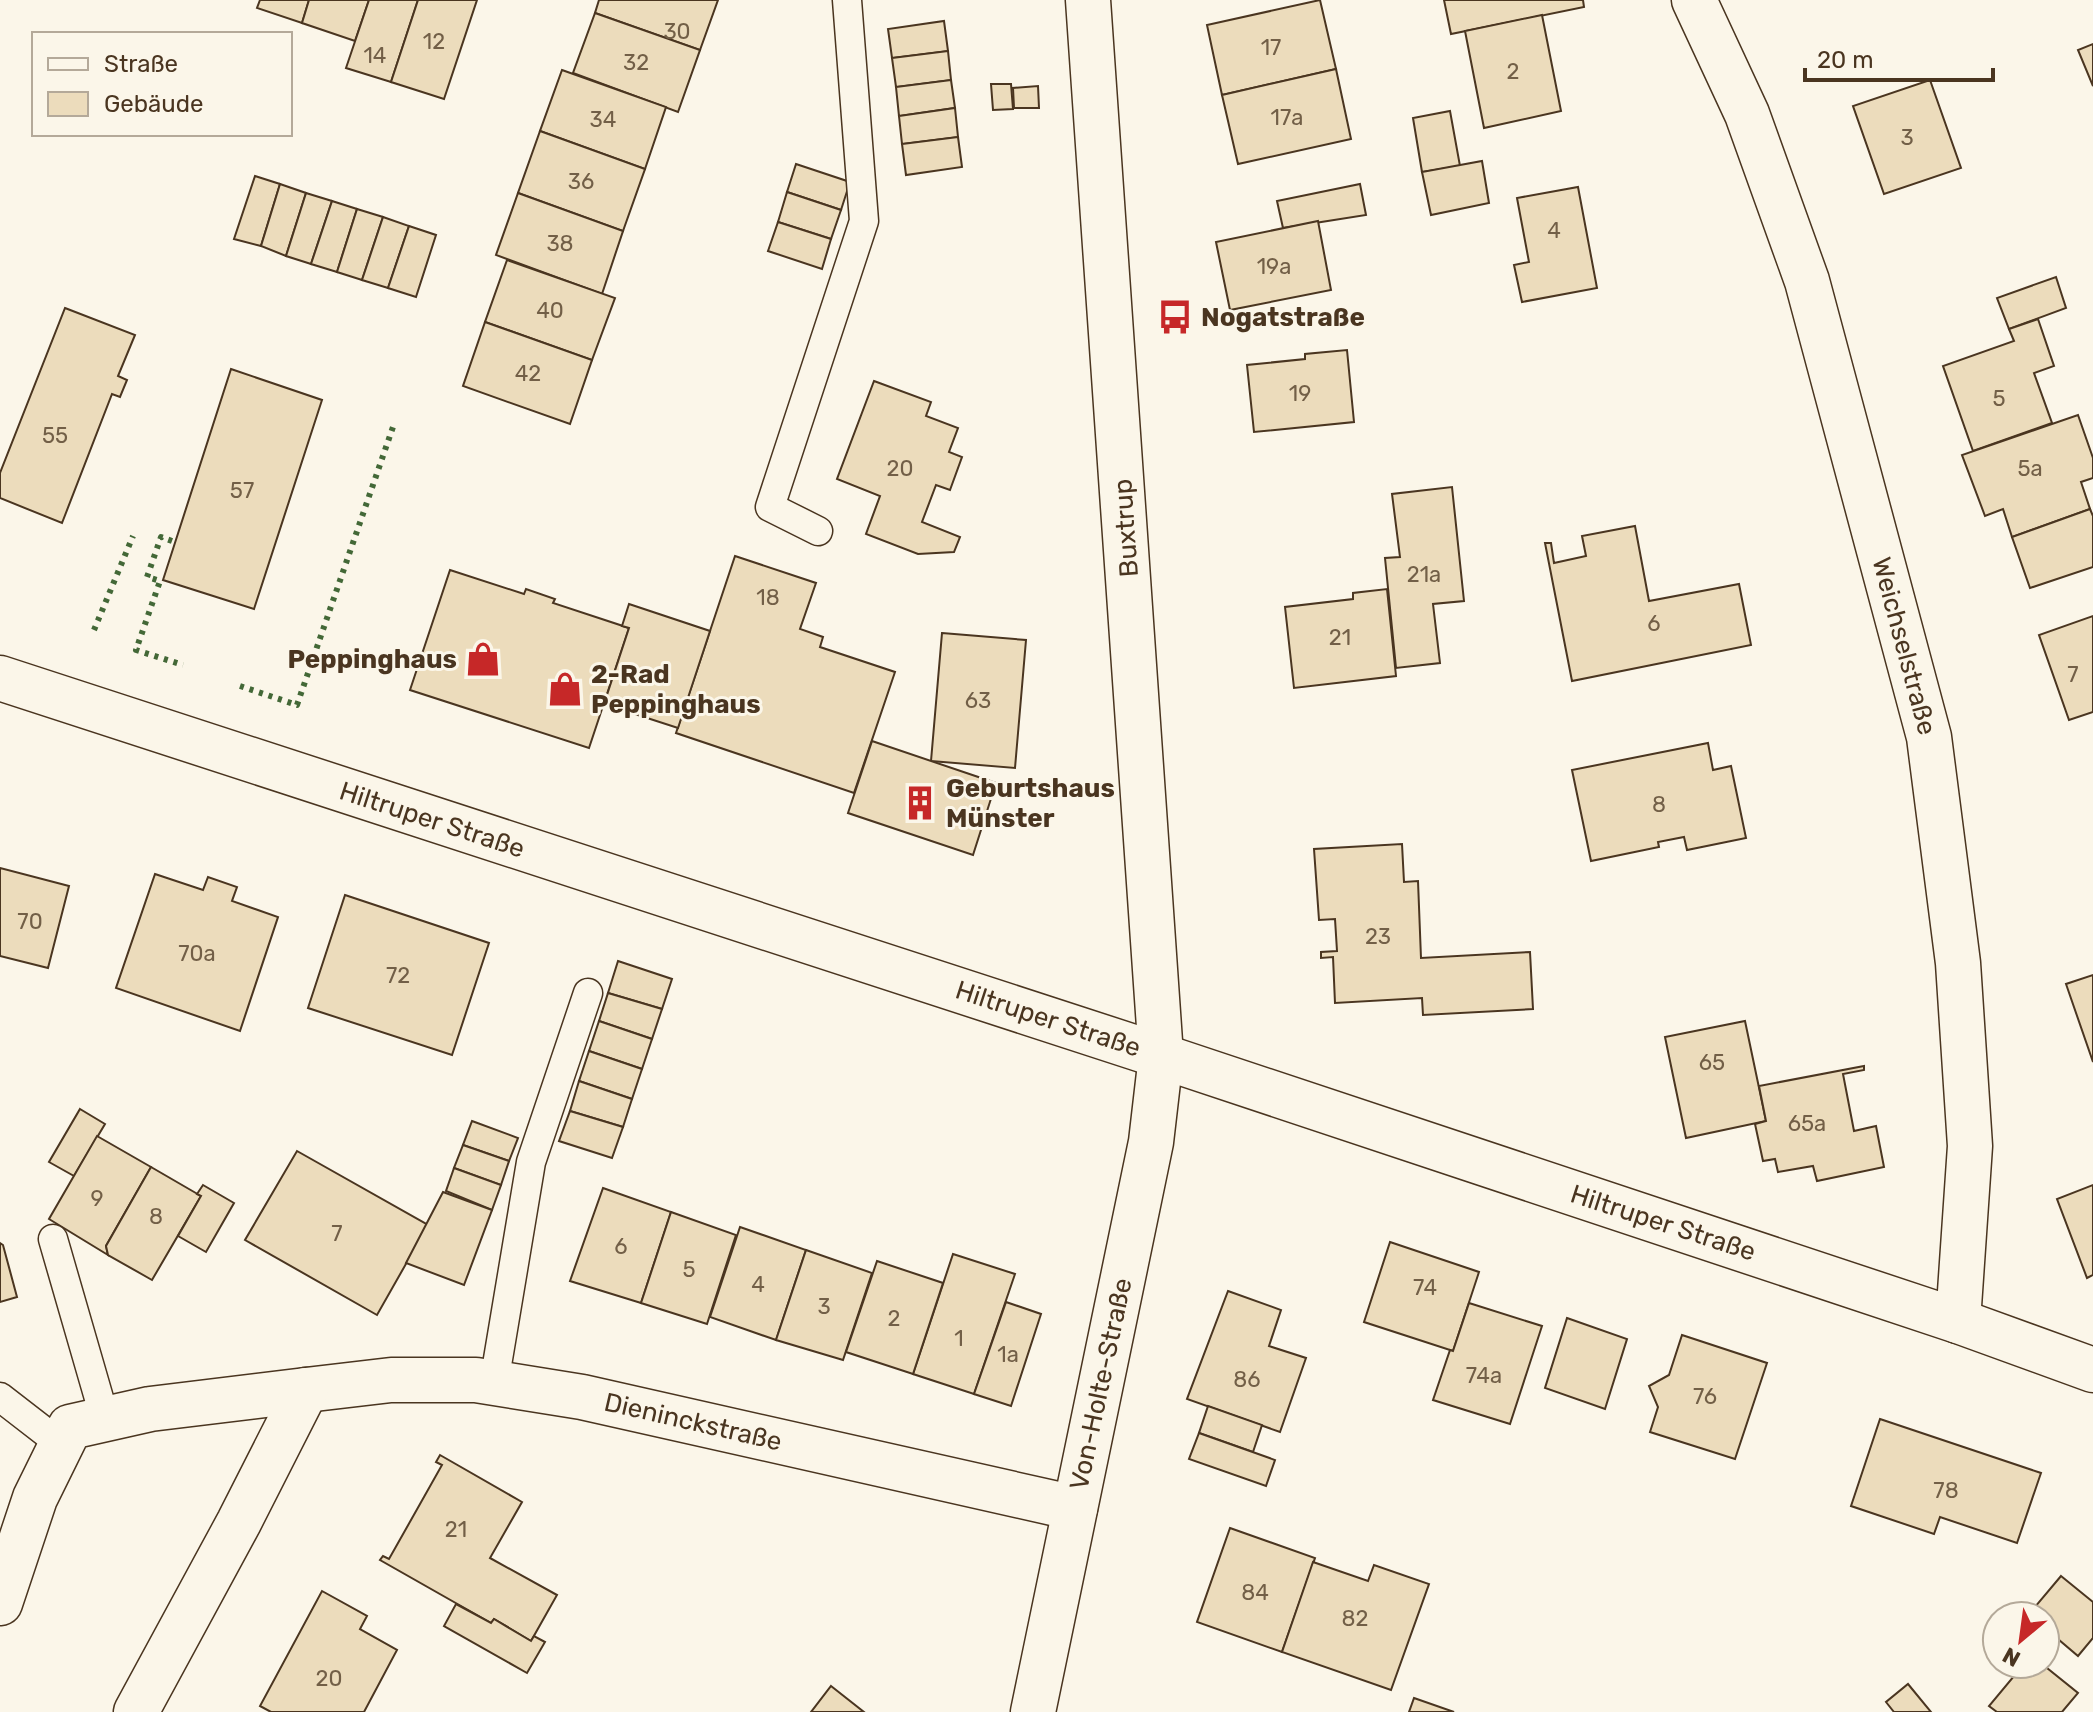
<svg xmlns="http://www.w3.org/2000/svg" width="2093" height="1712" viewBox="0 0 2093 1712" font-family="Rubik,sans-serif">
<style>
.building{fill:#ecdcbc;stroke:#4a3520;stroke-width:2}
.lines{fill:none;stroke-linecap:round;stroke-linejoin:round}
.lane-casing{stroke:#4a3520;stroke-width:31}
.street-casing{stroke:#4a3520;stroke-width:47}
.secondary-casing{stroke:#4a3520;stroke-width:47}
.lane{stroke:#fbf6e9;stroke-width:28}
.street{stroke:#fbf6e9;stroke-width:44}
.secondary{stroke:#fbf6e9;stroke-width:44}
.hedge{stroke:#436837;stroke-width:6;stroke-dasharray:4 6;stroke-linecap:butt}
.labels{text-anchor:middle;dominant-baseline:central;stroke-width:6;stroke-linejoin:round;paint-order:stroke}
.number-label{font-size:22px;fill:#725f47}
.poi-label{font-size:26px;font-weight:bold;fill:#4a3520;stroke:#fbf6e9;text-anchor:start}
.street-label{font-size:26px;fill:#4a3520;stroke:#fbf6e9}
</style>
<rect width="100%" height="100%" fill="#fbf6e9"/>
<g class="building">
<path d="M260,0H309L302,23L257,8Z"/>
<path d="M309,0H369L355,41L302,23Z"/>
<path d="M369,0H418L391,82L346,68Z"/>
<path d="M418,0H477L444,99L391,82Z"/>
<path d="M599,0H718L700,50L595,13Z"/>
<path d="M1320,0L1336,69L1222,95L1207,25Z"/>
<path d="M1444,0H1583L1584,7L1451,34Z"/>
<path d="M595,13L700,50L678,112L573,73Z"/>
<path d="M1542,15L1561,111L1484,128L1465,31Z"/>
<path d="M944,21L948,51L892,58L888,29Z"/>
<path d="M2093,44V86L2078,50Z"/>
<path d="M948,51L951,80L896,87L892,58Z"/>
<path d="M1336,69L1351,139L1238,164L1222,95Z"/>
<path d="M562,70L666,107L645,169L540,131Z"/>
<path d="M951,80L955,108L899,116L896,87Z"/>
<path d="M1930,80L1961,168L1884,194L1853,106Z"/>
<path d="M991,84H1011L1013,109L993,110Z"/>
<path d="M1038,86L1039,108H1014L1013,88Z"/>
<path d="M955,108L958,137L902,144L899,116Z"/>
<path d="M1450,111L1460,166L1422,172L1413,118Z"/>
<path d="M540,131L645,169L623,231L518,193Z"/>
<path d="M958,137L962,167L906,175L902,144Z"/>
<path d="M1482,161L1489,203L1431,215L1422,172Z"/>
<path d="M796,164L850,182L841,210L787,192Z"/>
<path d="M255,176L280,184L261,246L234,239Z"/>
<path d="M280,184L306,193L286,256L261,246Z"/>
<path d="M1360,184L1366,215L1283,228L1277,201Z"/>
<path d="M1578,187L1597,288L1522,302L1514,265L1529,262L1517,198Z"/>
<path d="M787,192L841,210L831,239L778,222Z"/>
<path d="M306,193L332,201L311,264L286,256Z"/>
<path d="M518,193L623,231L602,294L496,255Z"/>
<path d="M332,201L357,209L337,272L311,264Z"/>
<path d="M357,209L383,217L362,280L337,272Z"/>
<path d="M383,217L409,226L388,288L362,280Z"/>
<path d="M1318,221L1331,290L1230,310L1216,242Z"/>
<path d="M778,222L831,239L822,269L768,251Z"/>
<path d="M409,226L436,235L416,297L388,288Z"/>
<path d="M507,260L615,298L592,360L485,322Z"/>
<path d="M2056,277L2066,308L2009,329L1997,298Z"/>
<path d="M65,308L135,335L118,376L127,380L120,397L112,394L62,523L0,498V473Z"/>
<path d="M2038,319L2054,366L2034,373L2052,423L1973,451L1943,366L2014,341L2009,329Z"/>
<path d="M485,322L592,360L570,424L463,386Z"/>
<path d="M1347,350L1354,422L1254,432L1247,365L1305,359V354Z"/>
<path d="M231,369L322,400L254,609L163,580Z"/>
<path d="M874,381L931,402L926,416L958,428L949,452L962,457L950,490L936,485L922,522L960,537L954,552L918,554L866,534L880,496L837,479Z"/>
<path d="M2078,415L2093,458V478L2081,482L2090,509L2012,537L2003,509L1985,516L1962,455Z"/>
<path d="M1452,487L1464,601L1433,604L1440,663L1396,668L1385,558L1400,557L1392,494Z"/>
<path d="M2090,509L2093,516V567L2030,588L2012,537Z"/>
<path d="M1635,526L1649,601L1739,584L1751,645L1572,681L1545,543H1551L1554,563L1586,556L1582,536Z"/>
<path d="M735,556L816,583L800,629L823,637L820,647L895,672L854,793L676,733Z"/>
<path d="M450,570L524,594L526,589L555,599L553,603L629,628L589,748L410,690Z"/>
<path d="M1387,589L1396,676L1294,688L1285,607L1353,599V593Z"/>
<path d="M629,604L710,631L678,728L604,704L629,628L622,626Z"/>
<path d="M2093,616V712L2069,720L2039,635Z"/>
<path d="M942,633L1026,640L1015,768L931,761Z"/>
<path d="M872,741L996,783L973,855L848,813Z"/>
<path d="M1708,743L1713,770L1731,766L1746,838L1687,850L1684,837L1658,842L1659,847L1591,861L1572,770Z"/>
<path d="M1402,844L1404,882L1418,881L1421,958L1530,952L1533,1009L1423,1015L1422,998L1335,1003L1333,957L1321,958V952L1337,951L1335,919L1319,920L1314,849Z"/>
<path d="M0,868L69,886L48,968L0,956Z"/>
<path d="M155,874L203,890L208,877L237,887L232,901L278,917L240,1031L116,988Z"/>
<path d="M345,895L489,943L452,1055L308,1008Z"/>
<path d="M618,961L672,979L662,1009L608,993Z"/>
<path d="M2093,975V1062L2066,984Z"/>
<path d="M608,993L662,1009L652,1039L599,1021Z"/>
<path d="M599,1021L652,1039L642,1069L589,1051Z"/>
<path d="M1745,1021L1766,1121L1686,1138L1665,1037Z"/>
<path d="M589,1051L642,1069L632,1099L579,1081Z"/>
<path d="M1864,1066V1070L1843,1074L1854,1131L1876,1126L1884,1167L1817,1181L1813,1166L1778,1172L1775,1159L1763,1161L1755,1124L1766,1121L1759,1086Z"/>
<path d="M579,1081L632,1099L623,1127L570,1111Z"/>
<path d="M80,1109L105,1124L74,1176L49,1162Z"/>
<path d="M570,1111L623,1127L612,1158L559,1141Z"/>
<path d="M472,1121L518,1138L509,1161L463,1145Z"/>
<path d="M97,1136L151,1167L106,1246L108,1255L49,1219Z"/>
<path d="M463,1145L509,1161L501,1185L454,1168Z"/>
<path d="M297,1151L428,1225L377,1315L245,1240Z"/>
<path d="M151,1167L201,1196L152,1280L108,1255L106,1246Z"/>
<path d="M454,1168L501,1185L492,1210L446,1191Z"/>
<path d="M203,1185L234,1203L206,1252L178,1236L201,1196L197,1194Z"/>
<path d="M2093,1185V1275L2087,1278L2057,1199Z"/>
<path d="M603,1188L671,1212L641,1303L570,1281Z"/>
<path d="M443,1192L492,1210L464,1285L406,1263Z"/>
<path d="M671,1212L736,1235L707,1324L641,1303Z"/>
<path d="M740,1227L806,1250L776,1340L710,1317Z"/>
<path d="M1390,1242L1479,1272L1453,1351L1364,1322Z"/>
<path d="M0,1243L3,1245L17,1297L0,1302Z"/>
<path d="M806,1250L872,1273L843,1360L776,1340Z"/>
<path d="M953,1254L1015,1274L974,1394L913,1374Z"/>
<path d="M877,1261L943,1283L913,1374L846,1352Z"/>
<path d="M1228,1291L1281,1310L1269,1346L1306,1358L1280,1432L1187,1399Z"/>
<path d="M1006,1302L1041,1314L1011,1406L974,1394Z"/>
<path d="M1469,1303L1542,1326L1510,1424L1433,1400L1450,1350L1453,1351Z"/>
<path d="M1567,1318L1627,1339L1605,1409L1545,1388Z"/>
<path d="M1682,1335L1767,1363L1735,1459L1650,1432L1658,1407L1649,1386L1669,1375Z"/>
<path d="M1208,1406L1262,1425L1253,1452L1199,1433Z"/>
<path d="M1880,1419L2041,1473L2017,1543L1940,1517L1934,1534L1851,1506Z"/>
<path d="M1199,1433L1275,1460L1266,1486L1189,1459Z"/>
<path d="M440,1455L522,1502L490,1558L557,1595L531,1641L494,1619L491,1623L380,1560L383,1556L389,1559L442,1465L436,1462Z"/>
<path d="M1230,1528L1315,1558L1282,1652L1197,1622Z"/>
<path d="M1313,1562L1368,1581L1374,1565L1429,1584L1391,1690L1282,1652Z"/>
<path d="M2061,1576L2093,1602V1638L2078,1656L2045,1628V1616L2029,1614Z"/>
<path d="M322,1591L367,1616L360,1629L397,1650L364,1712H271L260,1706Z"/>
<path d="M456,1604L491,1623L494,1619L531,1641L534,1636L545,1642L527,1673L444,1626Z"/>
<path d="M2024,1664H2042L2078,1693L2062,1712H1997L1989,1706Z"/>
<path d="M1908,1684L1931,1712H1894L1886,1702Z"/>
<path d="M831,1686L864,1712H811Z"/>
<path d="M1414,1698L1454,1712H1409Z"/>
</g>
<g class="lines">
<g class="lane-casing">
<g id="lane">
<path d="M818,531L770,507L864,221L847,0"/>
<path d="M53,1239L105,1419"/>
<path d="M494,1383L531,1162L588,993"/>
<path d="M0,1397L62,1445"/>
</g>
</g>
<g class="street-casing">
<g id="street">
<path d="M1694,0L1747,114L1807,281L1929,737L1958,963L1970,1146L1958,1321"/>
<path d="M0,1603L35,1498L70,1427L150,1409L306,1390L391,1380H476L582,1397L1075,1508"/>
<path d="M136,1712L239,1522L306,1390"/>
<path d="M1033,1712L1151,1142L1161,1056L1088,0"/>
</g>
</g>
<g class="secondary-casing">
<path id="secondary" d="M0,678L1161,1056L1958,1321L2093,1370"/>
</g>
<use href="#lane" class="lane"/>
<use href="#street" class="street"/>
<use href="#secondary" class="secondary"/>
<g class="hedge">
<path d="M172,541L161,537L147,577L160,581L136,650L183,665"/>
<path d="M94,630L133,536"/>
<path d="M240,686L297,705L394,424"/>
</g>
</g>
<defs>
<g id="bus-bare" transform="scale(2.76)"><path d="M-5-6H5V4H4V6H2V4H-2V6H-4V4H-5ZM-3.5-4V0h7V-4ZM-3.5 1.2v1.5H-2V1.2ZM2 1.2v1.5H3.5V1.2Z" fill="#c62828" stroke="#fbf6e9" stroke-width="2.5" paint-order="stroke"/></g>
<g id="shop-bare" transform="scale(2.76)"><path d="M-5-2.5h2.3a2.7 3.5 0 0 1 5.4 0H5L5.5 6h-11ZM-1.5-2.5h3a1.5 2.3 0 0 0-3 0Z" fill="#c62828" stroke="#fbf6e9" stroke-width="2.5" paint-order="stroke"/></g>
<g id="building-bare" transform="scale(2.76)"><path d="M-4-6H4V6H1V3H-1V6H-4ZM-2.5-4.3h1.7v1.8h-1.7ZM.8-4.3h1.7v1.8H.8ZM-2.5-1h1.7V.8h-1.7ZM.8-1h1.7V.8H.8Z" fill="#c62828" stroke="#fbf6e9" stroke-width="2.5" paint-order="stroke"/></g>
</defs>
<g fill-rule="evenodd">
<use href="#bus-bare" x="1175" y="317"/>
<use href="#shop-bare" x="483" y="659"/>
<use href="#shop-bare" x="565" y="689"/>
<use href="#building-bare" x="920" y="803"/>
</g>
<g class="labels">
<g class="number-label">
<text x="677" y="31">30</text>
<text x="434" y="41">12</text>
<text x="1271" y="47">17</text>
<text x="375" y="55">14</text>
<text x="636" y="62">32</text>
<text x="1513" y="71">2</text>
<text x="1287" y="117">17a</text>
<text x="603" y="119">34</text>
<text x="1907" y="137">3</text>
<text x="581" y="181">36</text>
<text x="1554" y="230">4</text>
<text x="560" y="243">38</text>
<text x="1274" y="266">19a</text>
<text x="550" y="310">40</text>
<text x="528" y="373">42</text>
<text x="1300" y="393">19</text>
<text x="1999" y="398">5</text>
<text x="55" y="435">55</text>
<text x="900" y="468">20</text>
<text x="2030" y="468">5a</text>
<text x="242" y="490">57</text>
<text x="1424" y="574">21a</text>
<text x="768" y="597">18</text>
<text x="1654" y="623">6</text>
<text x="1340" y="637">21</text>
<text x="2073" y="674">7</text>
<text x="978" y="700">63</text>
<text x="1659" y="804">8</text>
<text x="30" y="921">70</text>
<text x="1378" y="936">23</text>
<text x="197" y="953">70a</text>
<text x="398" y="975">72</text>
<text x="1712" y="1062">65</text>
<text x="1807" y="1123">65a</text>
<text x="97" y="1198">9</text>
<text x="156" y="1216">8</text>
<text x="337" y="1233">7</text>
<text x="621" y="1246">6</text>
<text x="689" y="1269">5</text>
<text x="758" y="1284">4</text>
<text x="1425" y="1287">74</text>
<text x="824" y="1306">3</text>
<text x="894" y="1318">2</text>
<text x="959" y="1338">1</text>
<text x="1008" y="1354">1a</text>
<text x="1484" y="1375">74a</text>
<text x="1247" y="1379">86</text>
<text x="1705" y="1396">76</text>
<text x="1946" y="1490">78</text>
<text x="456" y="1529">21</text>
<text x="1255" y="1592">84</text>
<text x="1355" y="1618">82</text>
<text x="329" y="1678">20</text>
</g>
<g class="poi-label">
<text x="1201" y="317">Nogatstraße</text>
<text x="457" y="659" text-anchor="end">Peppinghaus</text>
<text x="591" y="674">2-Rad<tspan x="591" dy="30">Peppinghaus</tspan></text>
<text x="946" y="788">Geburtshaus<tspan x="946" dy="30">Münster</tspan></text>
</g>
<g class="street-label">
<text transform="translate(1126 528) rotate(-94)">Buxtrup</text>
<text transform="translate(1904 646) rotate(75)">Weichselstraße</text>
<text transform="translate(432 820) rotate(18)">Hiltruper Straße</text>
<text transform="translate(1048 1019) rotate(18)">Hiltruper Straße</text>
<text transform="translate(1663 1223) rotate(18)">Hiltruper Straße</text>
<text transform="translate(1101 1384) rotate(-78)">Von-Holte-Straße</text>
<text transform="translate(693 1422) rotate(13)">Dieninckstraße</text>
</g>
</g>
<rect x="32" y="32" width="260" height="104" fill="#fbf6e9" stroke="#b4a999" stroke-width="2"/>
<rect x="48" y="58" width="40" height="12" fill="#fbf6e9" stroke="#b4a999" stroke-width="2"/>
<text x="104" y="72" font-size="24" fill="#4a3520">Straße</text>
<rect x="48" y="92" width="40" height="24" fill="#ecdcbc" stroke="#b4a999" stroke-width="2"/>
<text x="104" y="112" font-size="24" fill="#4a3520">Gebäude</text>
<g transform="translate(2021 1640) rotate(209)"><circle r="38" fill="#fbf6e9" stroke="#b4a999" stroke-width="2"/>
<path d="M0-6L14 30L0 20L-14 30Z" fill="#c62828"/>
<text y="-12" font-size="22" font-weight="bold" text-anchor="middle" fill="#4a3520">N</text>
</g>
<path d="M1805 68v12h188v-12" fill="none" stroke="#4a3520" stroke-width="4"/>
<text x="1817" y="68" font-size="24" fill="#4a3520" stroke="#fbf6e9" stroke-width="6" paint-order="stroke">20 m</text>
</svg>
